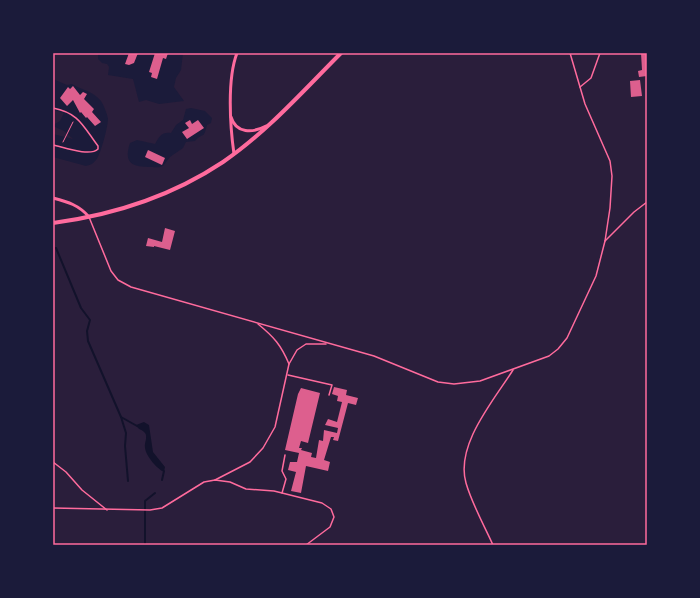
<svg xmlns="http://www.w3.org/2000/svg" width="700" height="598" viewBox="0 0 700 598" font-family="Quicksand,sans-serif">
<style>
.green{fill:#2a1e3b;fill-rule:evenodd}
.water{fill:#12122b}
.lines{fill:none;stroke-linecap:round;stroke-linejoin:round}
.stream{stroke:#12122b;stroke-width:2}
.building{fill:#dd5f8e}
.path{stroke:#ff6b9d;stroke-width:1}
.service{stroke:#ff6b9d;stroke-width:1.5}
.minor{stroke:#ff6b9d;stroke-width:3}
.secondary{stroke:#ff6b9d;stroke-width:4}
.neatline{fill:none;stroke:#ff6b9d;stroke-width:1.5}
</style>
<rect width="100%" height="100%" fill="#1b1b3a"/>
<g class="green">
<path d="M53,53H98V59L102,63L107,64L109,67L108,75L133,79L139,102L146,100L159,104L184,101L174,87L176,78L181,70L183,53H647V545H53V157L86,166C90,165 93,164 96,160C101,154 108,126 108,119C107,113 104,106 101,101C92,90 83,91 72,84L67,85L53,79ZM191,108L205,111L212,118L211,123L207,125C203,141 204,131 195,141L186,142L183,148L170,157L163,166C159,168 156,167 151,167C133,167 123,164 130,143L137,140L155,144C160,136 161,132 171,133L176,125L183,120L186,109Z"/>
<path d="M53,110L64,113L60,121L53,125Z"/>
<path d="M53,126L64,131L73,139L53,134Z"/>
</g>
<path class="water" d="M144,422L149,425L153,452L165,467L164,472C157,469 146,456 145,448C144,443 148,437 145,433C142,429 138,430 136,425Z"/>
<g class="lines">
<g class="stream">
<path d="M56,248L81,308L90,320L87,331L88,341L121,417L137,426"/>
<path d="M121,417L126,433L125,446L128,481"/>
<path d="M162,480L164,471"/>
<path d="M145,545V501L155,493"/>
</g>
</g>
<g class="building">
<path d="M129,53H138L134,63L129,65L125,64Z"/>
<path d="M155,53H168L166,59L163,58L157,79L151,77L152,73L149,72Z"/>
<path d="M641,53H646L647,76L639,77L638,71L642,70Z"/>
<path d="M640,80L642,96L631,97L630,81Z"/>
<path d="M73,86L80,95L83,92L87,94L84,99L94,109L92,112L101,122L95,126L87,117L86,118L81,112L80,113L73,100L67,106L60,98L68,87L70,89Z"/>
<path d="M190,120L192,124L198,120L204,128L187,139L182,132L189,128L185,123Z"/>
<path d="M148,150L165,158L162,165L145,157Z"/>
<path d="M165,228L175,231L170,250L154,246V247L146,246L148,238L162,242Z"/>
<path d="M334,387L347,390L346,395L358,398L356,405L348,403L338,441L333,440L334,437H331L324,460L330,462L328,471L306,466L301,493L291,491L296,472L288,470L290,462H297L299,453L285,450L298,394L301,388L320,393L308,443L301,441L299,448H302L301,450L312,453L311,457L316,458L319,440L323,441L324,430L337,433L338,428L325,425L328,419L337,422L342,402L337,401L338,396L332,394Z"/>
</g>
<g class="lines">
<path class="path" d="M63,142L73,122"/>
<g class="service">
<path d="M580,87L591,78L600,53"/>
<path d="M53,108C79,113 83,126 98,146V149C90,157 63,147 53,145"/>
<path d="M89,217L111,271L118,280L131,287L374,356L438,382L454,384L480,381L549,356L558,349L567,338L596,276L605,241L610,208L612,176L610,161L585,104L570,53"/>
<path d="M605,241L634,212L647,202"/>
<path d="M258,324C274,337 281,345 289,364"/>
<path d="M288,375L332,385L329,395"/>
<path d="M53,462L66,472L82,490L107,510"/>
<path d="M215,480L250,462L263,448L275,427L289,364L297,350L306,344H326"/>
<path d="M282,493L286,479L282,471L285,455"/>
<path d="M53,508L150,510L162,508L204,482L215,480L230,482L246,489L274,491L322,503L331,509L334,517L330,527L306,545"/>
<path d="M493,545C484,525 472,504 466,483C455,445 494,400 513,370"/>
</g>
<g class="minor">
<path d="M231,117C236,134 253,133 266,126"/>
<path d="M234,154C230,126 227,79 237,53"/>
<path d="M53,198C68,202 79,205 89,217"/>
</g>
<path class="secondary" d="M53,223C113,215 172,196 223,162C267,132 303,91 341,53"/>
</g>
<rect width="700" height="598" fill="none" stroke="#1b1b3a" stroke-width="108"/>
<rect x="54" y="54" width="592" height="490" class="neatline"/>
</svg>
